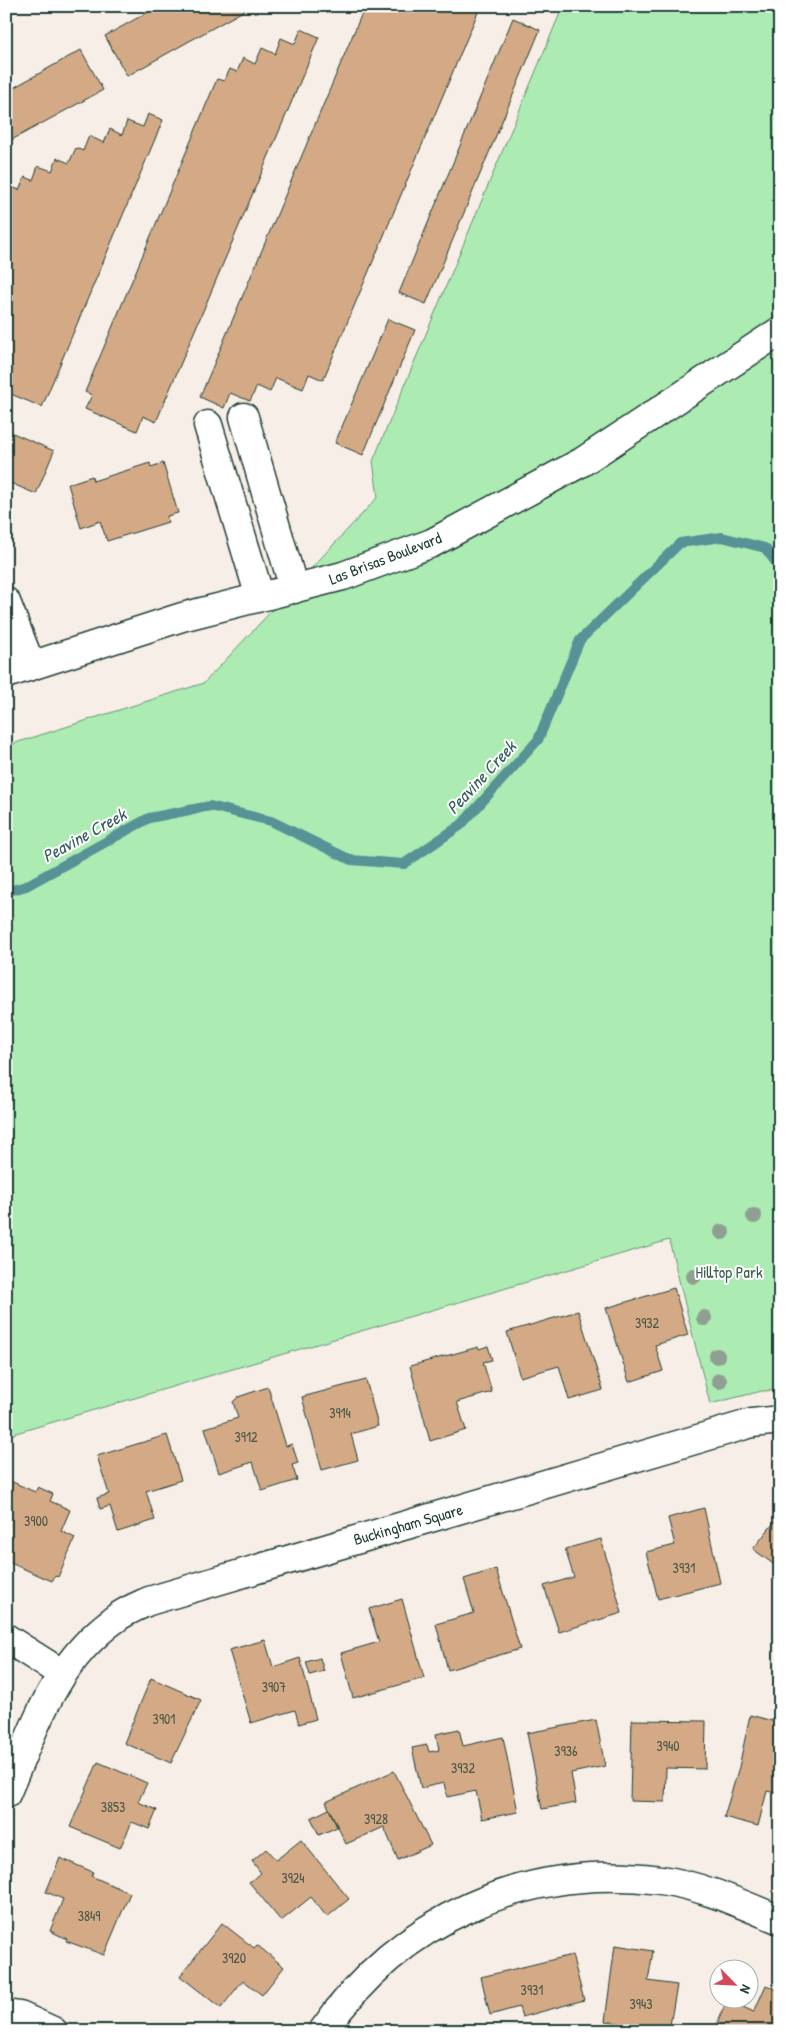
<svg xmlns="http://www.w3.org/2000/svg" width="786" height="2037" viewBox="0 0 786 2037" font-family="'Patrick Hand',sans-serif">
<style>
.green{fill:#acecb3;stroke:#669474}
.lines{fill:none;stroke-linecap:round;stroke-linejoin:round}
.stream{stroke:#569296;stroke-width:10}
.building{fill:#d4aa86;stroke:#1f3d34}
.minor-casing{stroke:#1f3d34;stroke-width:31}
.minor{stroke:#fff;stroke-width:28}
.tree{fill:#8fa092}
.labels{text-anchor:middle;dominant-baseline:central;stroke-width:4;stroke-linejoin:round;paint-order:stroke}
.number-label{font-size:14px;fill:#4c5848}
.street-label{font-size:16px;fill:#1f3d34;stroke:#fff}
.park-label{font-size:16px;fill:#3b604d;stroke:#fff}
.water-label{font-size:18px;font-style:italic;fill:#36605d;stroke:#fff}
</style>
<rect width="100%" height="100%" fill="#f6eee7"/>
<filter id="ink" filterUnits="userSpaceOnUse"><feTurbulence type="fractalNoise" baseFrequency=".02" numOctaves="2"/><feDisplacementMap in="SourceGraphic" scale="10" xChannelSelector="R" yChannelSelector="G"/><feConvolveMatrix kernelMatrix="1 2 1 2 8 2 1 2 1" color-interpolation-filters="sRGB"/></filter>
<g filter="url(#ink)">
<path class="green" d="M563,6H780V1390L762,1391L710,1404L669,1240L6,1436V746L204,683L378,497L373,461Z"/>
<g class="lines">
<path class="stream" d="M6,892L26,886L149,818L210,806L271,821L351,860L404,864L461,825L538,740L580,640L680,543L722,537L765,548L780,568"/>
</g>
<g class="building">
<path d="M159,6H252L127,76L105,36Z"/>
<path d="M365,6H466L478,12L323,380L309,374L303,389L276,378L270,392L257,386L250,401L230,393L224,408L200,397Z"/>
<path d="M513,18L540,30L426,304L399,293Z"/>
<path d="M301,29L319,37L156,422L143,416L137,431L85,409L92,395L85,392L217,79L224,81L230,69L237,72L243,58L255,64L262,48L275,54L281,38L295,44Z"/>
<path d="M81,50L103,90L6,143V92Z"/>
<path d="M148,114L163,120L42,407L6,392V202L12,187L19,190L25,177L33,180L38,166L52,171L57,158L69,163L76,148L83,151L89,136L104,143L110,129L122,135L127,121L143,127Z"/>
<path d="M388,319L415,330L363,455L335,443Z"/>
<path d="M6,430L54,451L36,494L6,481Z"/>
<path d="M150,463L151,467L163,463L178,513L167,516L168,522L107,541L100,521L81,528L68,484L92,476L93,481Z"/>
<path d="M674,1288L688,1335L655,1345L663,1371L629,1382L606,1308Z"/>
<path d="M578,1311L603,1390L569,1400L559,1366L520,1377L507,1332Z"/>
<path d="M488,1346L492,1360L483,1362L492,1392L457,1402L466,1430L430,1441L410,1366L478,1347L479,1349Z"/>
<path d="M366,1380L378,1426L351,1434L358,1460L322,1470L302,1397Z"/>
<path d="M268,1387L286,1446L292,1444L298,1463L292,1465L297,1480L262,1491L253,1462L219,1473L205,1428L238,1418L233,1402L238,1397Z"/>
<path d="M167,1435L181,1480L146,1491L155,1520L118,1532L110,1506L100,1509L97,1498L109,1494L97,1456Z"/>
<path d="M6,1479L35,1492L38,1487L53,1494L50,1501L70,1510L61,1531L75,1538L58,1577L55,1576L52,1581L6,1561Z"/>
<path d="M704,1508L720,1583L658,1599L646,1552L675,1545L668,1518Z"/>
<path d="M780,1515V1569L753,1549Z"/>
<path d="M601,1539L622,1613L559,1632L544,1586L574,1577L565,1549Z"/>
<path d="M496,1569L520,1649L448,1670L436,1624L474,1613L464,1579Z"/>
<path d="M402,1599L424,1678L353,1698L341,1653L379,1642L369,1609Z"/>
<path d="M265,1640L273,1667L300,1658L316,1719L299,1724L295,1710L251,1723L229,1650Z"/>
<path d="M320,1658L324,1671L310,1675L306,1662Z"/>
<path d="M151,1678L201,1700L171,1763L124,1743Z"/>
<path d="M750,1715L780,1723L776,1744L780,1745V1794L767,1791L758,1826L724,1817L739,1767Z"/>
<path d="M596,1720L605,1766L571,1773L576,1803L542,1809L527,1733Z"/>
<path d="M632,1720L706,1721L705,1769L666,1768L665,1802L630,1801Z"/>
<path d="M459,1729L463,1746L503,1737L518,1812L482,1819L476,1791L447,1797L444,1783L421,1788L412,1748L427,1745L429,1752L439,1750L436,1734Z"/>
<path d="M98,1762L147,1783L138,1802L157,1810L149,1829L132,1822L120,1848L70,1827Z"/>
<path d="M394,1771L431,1845L398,1860L384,1827L346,1844L326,1802Z"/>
<path d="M329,1809L337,1827L319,1835L311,1818Z"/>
<path d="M301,1840L349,1899L327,1917L311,1897L281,1921L249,1882L261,1873L252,1861L266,1849L276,1860Z"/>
<path d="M60,1858L93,1872L91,1876L130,1893L104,1955L66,1941L67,1939L50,1931L63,1899L46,1892Z"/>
<path d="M222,1923L254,1948L257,1945L284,1967L262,1995L243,1980L221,2008L180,1976Z"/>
<path d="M615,1945L653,1951L648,1981L677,1985L669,2031L605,2021Z"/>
<path d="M572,1955L584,2000L522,2017L519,2007L490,2015L481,1977Z"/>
<path d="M766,1985L780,1991V2031H714L727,2000L754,2012Z"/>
</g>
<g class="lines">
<g class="minor-casing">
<g id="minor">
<path d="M244,417L294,589"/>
<path d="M208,425L260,597"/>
<path d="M6,602L31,666"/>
<path d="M6,674L182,617L343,576L432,543L582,462L780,331"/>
<path d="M6,1638L61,1673"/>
<path d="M6,1794C35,1727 54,1663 115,1619C125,1611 138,1606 149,1601L752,1423L780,1420"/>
<path d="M6,2014L20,2016L53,2031"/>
<path d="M323,2031C400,1919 526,1862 661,1880C703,1886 741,1904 780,1920"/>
</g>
</g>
<use href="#minor" class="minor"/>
</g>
<g class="tree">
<circle cx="754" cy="1216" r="8"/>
<circle cx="722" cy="1232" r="8"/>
<circle cx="694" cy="1276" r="8"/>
<circle cx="704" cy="1318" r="8"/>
<circle cx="717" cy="1356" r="8"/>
<circle cx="719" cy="1381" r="8"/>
</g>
</g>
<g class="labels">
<g class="number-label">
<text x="647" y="1322">3932</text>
<text x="340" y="1412">3914</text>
<text x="246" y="1436">3912</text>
<text x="36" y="1520">3900</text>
<text x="684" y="1567">3931</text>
<text x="274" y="1686">3907</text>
<text x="164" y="1718">3901</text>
<text x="668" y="1745">3940</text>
<text x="566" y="1750">3936</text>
<text x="463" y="1767">3932</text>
<text x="113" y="1806">3853</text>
<text x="376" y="1818">3928</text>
<text x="293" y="1877">3924</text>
<text x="89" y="1915">3849</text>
<text x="234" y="1957">3920</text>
<text x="532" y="1989">3931</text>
<text x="641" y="2003">3943</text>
</g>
<g class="street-label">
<text transform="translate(385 558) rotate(-21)">Las Brisas Boulevard</text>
<text transform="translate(408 1524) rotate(-16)">Buckingham Square</text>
</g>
<g class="park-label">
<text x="729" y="1272">Hilltop Park</text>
</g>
<g class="water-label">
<text transform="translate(481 777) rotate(-47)">Peavine Creek</text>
<text transform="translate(84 835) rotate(-29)">Peavine Creek</text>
</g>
</g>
<rect width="786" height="2037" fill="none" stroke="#fff" stroke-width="25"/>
<rect x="12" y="12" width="761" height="2012" fill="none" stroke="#1f3d34" stroke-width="2" filter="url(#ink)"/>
<g transform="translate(734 1984) rotate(114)"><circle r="24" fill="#ffffff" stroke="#a5b1ae"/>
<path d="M0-4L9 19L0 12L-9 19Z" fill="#d1495b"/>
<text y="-8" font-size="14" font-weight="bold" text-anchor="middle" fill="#1f3d34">N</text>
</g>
</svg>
